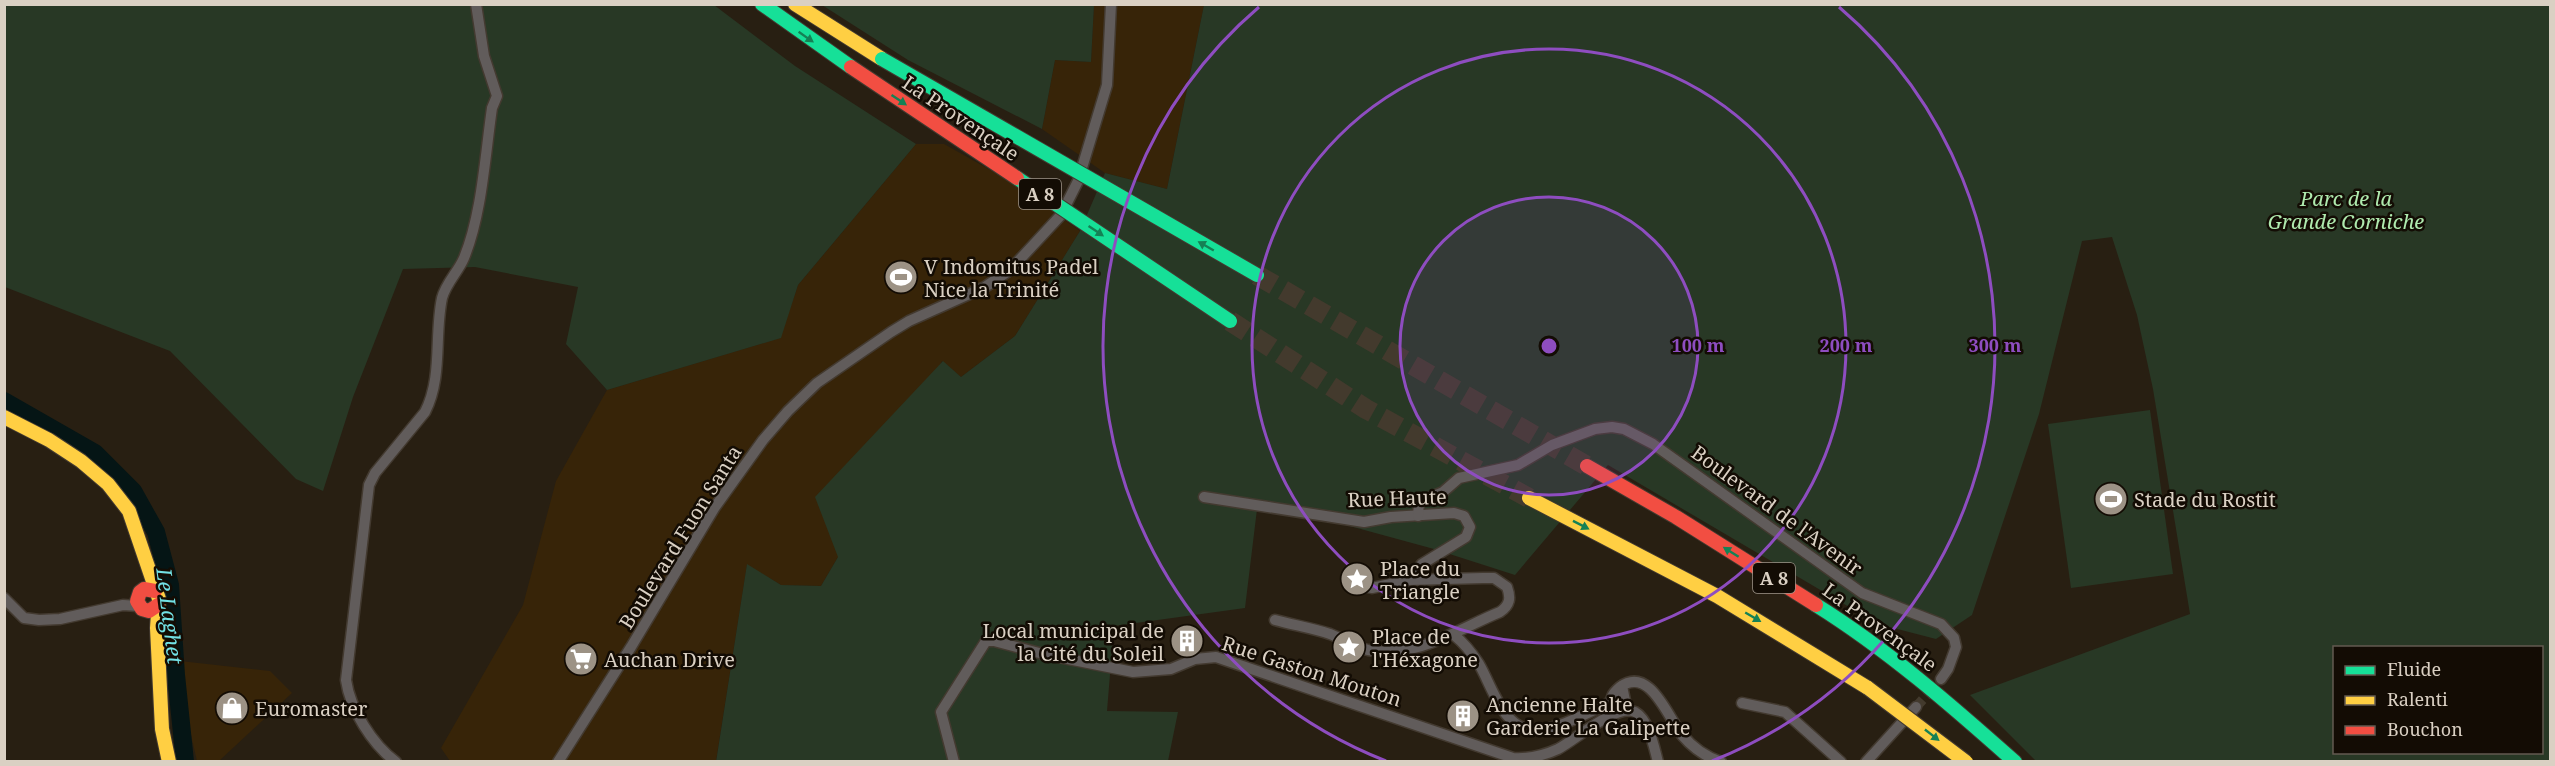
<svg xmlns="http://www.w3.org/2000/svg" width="2555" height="766" viewBox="0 0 2555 766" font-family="'Noto Serif',serif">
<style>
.built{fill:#372408}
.green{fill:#283825;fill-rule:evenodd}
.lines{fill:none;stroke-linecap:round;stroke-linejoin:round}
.river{stroke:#051515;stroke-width:18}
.street-tunnel{stroke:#433a2d;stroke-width:10;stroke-dasharray:10 5;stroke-linecap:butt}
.highway-tunnel{stroke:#433a2d;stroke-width:20;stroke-dasharray:20 10;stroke-linecap:butt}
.street-casing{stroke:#433a30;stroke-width:13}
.fast-casing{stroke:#433a30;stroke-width:16}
.slow-casing{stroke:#433a30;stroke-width:16}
.jam-casing{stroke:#433a30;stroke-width:16}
.street{stroke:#615c5b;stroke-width:10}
.fast{stroke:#16e098;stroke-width:14}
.slow{stroke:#ffcf43;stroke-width:14}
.jam{stroke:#f24e42;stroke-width:14}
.fast-bridge-casing{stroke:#433a30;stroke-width:16;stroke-linecap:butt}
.slow-bridge-casing{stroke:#433a30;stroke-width:16;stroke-linecap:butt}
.jam-bridge-casing{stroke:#433a30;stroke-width:16;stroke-linecap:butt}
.fast-bridge{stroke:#16e098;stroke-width:14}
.slow-bridge{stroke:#ffcf43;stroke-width:14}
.jam-bridge{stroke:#f24e42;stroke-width:14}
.oneway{fill:#158155}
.ring{fill:none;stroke:#8e4dc0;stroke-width:3}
.labels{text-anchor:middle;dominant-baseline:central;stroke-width:5;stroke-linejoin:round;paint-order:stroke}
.shield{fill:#130c04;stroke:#9e958a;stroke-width:1.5}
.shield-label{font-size:18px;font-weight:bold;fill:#dad0c3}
.street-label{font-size:20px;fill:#dad0c3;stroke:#130c04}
.park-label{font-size:20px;font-style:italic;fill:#afeaae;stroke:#130c04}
.poi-label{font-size:20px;fill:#dad0c3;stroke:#130c04;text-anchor:start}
.water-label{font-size:21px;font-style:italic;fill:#72e1e5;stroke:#130c04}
.centre{fill:#8e4dc0;stroke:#130c04;stroke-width:3}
.ring-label{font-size:18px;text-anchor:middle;font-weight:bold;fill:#8e4dc0;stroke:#130c04;stroke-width:5;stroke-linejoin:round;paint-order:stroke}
</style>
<rect width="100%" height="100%" fill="#281f12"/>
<g class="built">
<path d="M1094,5H1204L1167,189L1105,173L1042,129L1055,60L1091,62Z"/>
<path d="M916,144H944L1010,181L1080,231L1015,336L961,377L942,361L838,557L821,586L781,585L747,565L716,761H450L441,748L523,605L556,481L607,390L780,338L798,285Z"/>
<path d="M180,661L270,671L292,693L219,761H197L188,722Z"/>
</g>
<g class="green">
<path d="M4,5H714L795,66L916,144L798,285L781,338L607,390L566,344L578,287L475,267L403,269L353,397L323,491L296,479L170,351L5,287Z"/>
<path d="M822,5H1094L1091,62L1055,60L1042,129L908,60Z"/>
<path d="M1204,5H2550V761H2036L1970,695L2190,614L2153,389L2137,315L2112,237L2082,241L2039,414L1972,615L1936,639L1878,624L1608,465L1515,575L1434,549L1258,501L1245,608L1114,626L1107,711L1178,712L1168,761L716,762L747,564L781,585L821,586L838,557L815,497L943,361L961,377L1015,336L1080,231L1105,173L1167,189ZM2334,648H2542V752H2334Z"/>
<path d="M2150,410L2173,574L2071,588L2048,424Z"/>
</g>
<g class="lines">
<path class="river" d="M4,401L95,453L133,491L156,532L170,585L176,675L185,762"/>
<path class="street-tunnel" d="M1916,707L1934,687"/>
<g class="highway-tunnel">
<path d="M1257,275L1587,466"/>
<path d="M1230,321L1366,409L1529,498"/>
</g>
<g class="street-casing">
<g id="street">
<path d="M1204,497L1364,522L1391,517L1454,513L1464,516L1470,527L1466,537L1422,564L1417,570L1415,579"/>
<path d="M1418,516L1419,502L1443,492L1459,478L1518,465L1552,445L1595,429L1612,427L1624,429L1653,444L1862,593L1941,624L1954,638L1956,647L1948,669L1941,679"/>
<path d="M4,598L24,618L39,620L60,619L123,605L138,606"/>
<path d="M1275,620C1293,625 1312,628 1330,634C1343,639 1354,647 1368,650C1417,659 1458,629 1500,612C1510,605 1511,598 1507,587L1494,578H1483L1409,580L1372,588L1357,585"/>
<path d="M1454,635C1464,643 1472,653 1479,664C1492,686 1504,732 1536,730C1561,729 1588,712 1611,702"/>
<path d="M1622,686L1627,710"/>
<path d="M1742,703L1785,712L1841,762"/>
<path d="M1613,707C1609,698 1613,693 1620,687C1650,665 1668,718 1682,735C1693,748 1706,757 1721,762"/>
<path d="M396,762C372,744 350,709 346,680L369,485L375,473L425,412C443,377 434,336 442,298C446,283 458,272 464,258C482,214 485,156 492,108L497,96L484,56L476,4"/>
<path d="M558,762L631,647L715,507L763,440L788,411L817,383L891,332L909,321L985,287L1010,270L1061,215L1078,181L1107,85L1111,4"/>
<path d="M954,762L941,712L986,641H994L1043,654L1133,672L1171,669L1195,659L1216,657L1513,758C1530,759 1543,756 1558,749C1575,740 1617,703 1635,712C1649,720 1654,747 1658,762"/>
<path d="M1866,762L1916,707"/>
</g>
</g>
<g class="fast-casing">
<g id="fast">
<path d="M762,4L851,67"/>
<path d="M1816,605C1888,650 1952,706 2015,762"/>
</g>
</g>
<g class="slow-casing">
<g id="slow">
<path d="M795,4L882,59"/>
<path d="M4,417L49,440L81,461L108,484L129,511L159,599L157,628L162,729L169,762"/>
<path d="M1529,498L1717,596L1868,688"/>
</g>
</g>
<g class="jam-casing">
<g id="jam">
<path d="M1587,466L1676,517L1816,605"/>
<path d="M155,591L144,589L140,592L137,601L142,609L149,611L158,605"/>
</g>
</g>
<use href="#street" class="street"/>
<use href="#fast" class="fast"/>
<use href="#slow" class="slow"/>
<use href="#jam" class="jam"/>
<g class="fast-bridge-casing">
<g id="fast-bridge">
<path d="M882,59L1257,275"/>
<path d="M1017,178L1230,321"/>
</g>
</g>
<g class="slow-bridge-casing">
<path id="slow-bridge" d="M1868,688L1966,762"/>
</g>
<g class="jam-bridge-casing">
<path id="jam-bridge" d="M851,67L1017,178"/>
</g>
<use href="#fast-bridge" class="fast-bridge"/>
<use href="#slow-bridge" class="slow-bridge"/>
<use href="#jam-bridge" class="jam-bridge"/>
</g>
<defs><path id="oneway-solid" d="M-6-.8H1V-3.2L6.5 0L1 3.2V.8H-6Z" transform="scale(1.5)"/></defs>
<g class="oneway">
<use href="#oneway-solid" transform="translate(806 37) rotate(35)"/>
<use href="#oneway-solid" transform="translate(899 100) rotate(34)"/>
<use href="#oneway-solid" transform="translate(1096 231) rotate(34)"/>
<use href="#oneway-solid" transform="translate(1206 246) rotate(-150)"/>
<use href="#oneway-solid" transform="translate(1581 525) rotate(27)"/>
<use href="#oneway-solid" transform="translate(1731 552) rotate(-148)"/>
<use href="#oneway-solid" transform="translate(1753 617) rotate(30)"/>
<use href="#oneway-solid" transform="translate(1932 735) rotate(38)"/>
</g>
<circle cx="1549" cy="346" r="149" fill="#8e4dc0" fill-opacity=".12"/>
<g class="ring">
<circle cx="1549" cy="346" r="149"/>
<circle cx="1549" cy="346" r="297"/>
<path d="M1386 761A446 446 0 0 1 1259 7M1839 7A446 446 0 0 1 1712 761"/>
</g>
<defs>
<g id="stadium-disc" transform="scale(1.725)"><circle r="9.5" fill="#9c9285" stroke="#130c04"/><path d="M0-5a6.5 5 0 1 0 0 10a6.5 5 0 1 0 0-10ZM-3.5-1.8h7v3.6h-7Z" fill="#fff"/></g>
<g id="sight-disc" transform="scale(1.725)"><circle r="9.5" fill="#9c9285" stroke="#130c04"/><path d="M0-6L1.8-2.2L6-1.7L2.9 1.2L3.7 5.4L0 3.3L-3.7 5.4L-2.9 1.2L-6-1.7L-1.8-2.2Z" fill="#fff"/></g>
<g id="building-disc" transform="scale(1.725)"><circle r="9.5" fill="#9c9285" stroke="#130c04"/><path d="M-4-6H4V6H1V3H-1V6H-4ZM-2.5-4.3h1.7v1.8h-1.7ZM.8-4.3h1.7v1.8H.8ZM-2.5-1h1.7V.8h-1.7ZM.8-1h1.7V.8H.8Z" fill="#fff"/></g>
<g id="supermarket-disc" transform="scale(1.725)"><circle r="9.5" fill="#9c9285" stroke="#130c04"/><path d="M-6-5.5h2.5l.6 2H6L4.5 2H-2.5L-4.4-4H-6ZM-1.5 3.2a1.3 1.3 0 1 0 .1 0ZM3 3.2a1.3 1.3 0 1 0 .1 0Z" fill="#fff"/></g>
<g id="shop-disc" transform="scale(1.725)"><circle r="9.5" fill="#9c9285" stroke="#130c04"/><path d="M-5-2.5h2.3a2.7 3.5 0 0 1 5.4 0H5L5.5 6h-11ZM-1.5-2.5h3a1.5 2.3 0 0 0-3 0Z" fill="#fff"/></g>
</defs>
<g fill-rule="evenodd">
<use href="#stadium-disc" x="901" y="277"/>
<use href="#stadium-disc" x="2111" y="499"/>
<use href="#sight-disc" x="1357" y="579"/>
<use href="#building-disc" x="1187" y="641"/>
<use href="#sight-disc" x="1349" y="647"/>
<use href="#supermarket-disc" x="581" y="659"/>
<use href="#shop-disc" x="232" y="708"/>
<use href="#building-disc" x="1463" y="716"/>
</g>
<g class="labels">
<g class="shield">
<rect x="1019" y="179" width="42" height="30" rx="4.5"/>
<rect x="1753" y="563" width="42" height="30" rx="4.5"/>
</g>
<g class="shield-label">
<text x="1040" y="194">A 8</text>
<text x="1774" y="578">A 8</text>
</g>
<g class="street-label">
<text transform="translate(961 118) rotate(34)">La Provençale</text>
<text transform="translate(1397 498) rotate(-2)">Rue Haute</text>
<text transform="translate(1777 510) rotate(36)">Boulevard de l'Avenir</text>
<text transform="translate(680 537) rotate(-58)">Boulevard Fuon Santa</text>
<text transform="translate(1880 627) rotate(36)">La Provençale</text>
<text transform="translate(1312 671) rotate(18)">Rue Gaston Mouton</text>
</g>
<g class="park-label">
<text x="2346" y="198">Parc de la<tspan x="2346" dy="23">Grande Corniche</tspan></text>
</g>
<g class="poi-label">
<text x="924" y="266">V Indomitus Padel<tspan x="924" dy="23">Nice la Trinité</tspan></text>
<text x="2134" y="499">Stade du Rostit</text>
<text x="1380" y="568">Place du<tspan x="1380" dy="23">Triangle</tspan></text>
<text x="1164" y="630" text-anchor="end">Local municipal de<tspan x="1164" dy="23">la Cité du Soleil</tspan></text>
<text x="1372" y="636">Place de<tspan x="1372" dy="23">l'Héxagone</tspan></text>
<text x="604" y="659">Auchan Drive</text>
<text x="1486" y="704">Ancienne Halte<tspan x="1486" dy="23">Garderie La Galipette</tspan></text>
<text x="255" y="708">Euromaster</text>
</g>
<g class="water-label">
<text transform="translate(170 616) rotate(83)">Le Laghet</text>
</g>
</g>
<circle cx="1549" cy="346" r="9" class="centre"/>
<g class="ring-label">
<text x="1698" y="352">100 m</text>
<text x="1846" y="352">200 m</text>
<text x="1995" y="352">300 m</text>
</g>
<rect width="2555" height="766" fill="none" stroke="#dad0c3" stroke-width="12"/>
<rect x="2333" y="646" width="210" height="108" fill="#130c04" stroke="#635a50" stroke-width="1.5"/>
<rect x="2345" y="666" width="30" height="9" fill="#16e098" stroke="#635a50" stroke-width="1.5"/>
<text x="2387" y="676" font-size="18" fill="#dad0c3">Fluide</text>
<rect x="2345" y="696" width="30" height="9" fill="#ffcf43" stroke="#635a50" stroke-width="1.5"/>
<text x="2387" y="706" font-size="18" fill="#dad0c3">Ralenti</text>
<rect x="2345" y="726" width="30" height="9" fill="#f24e42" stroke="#635a50" stroke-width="1.5"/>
<text x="2387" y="736" font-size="18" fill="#dad0c3">Bouchon</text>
</svg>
